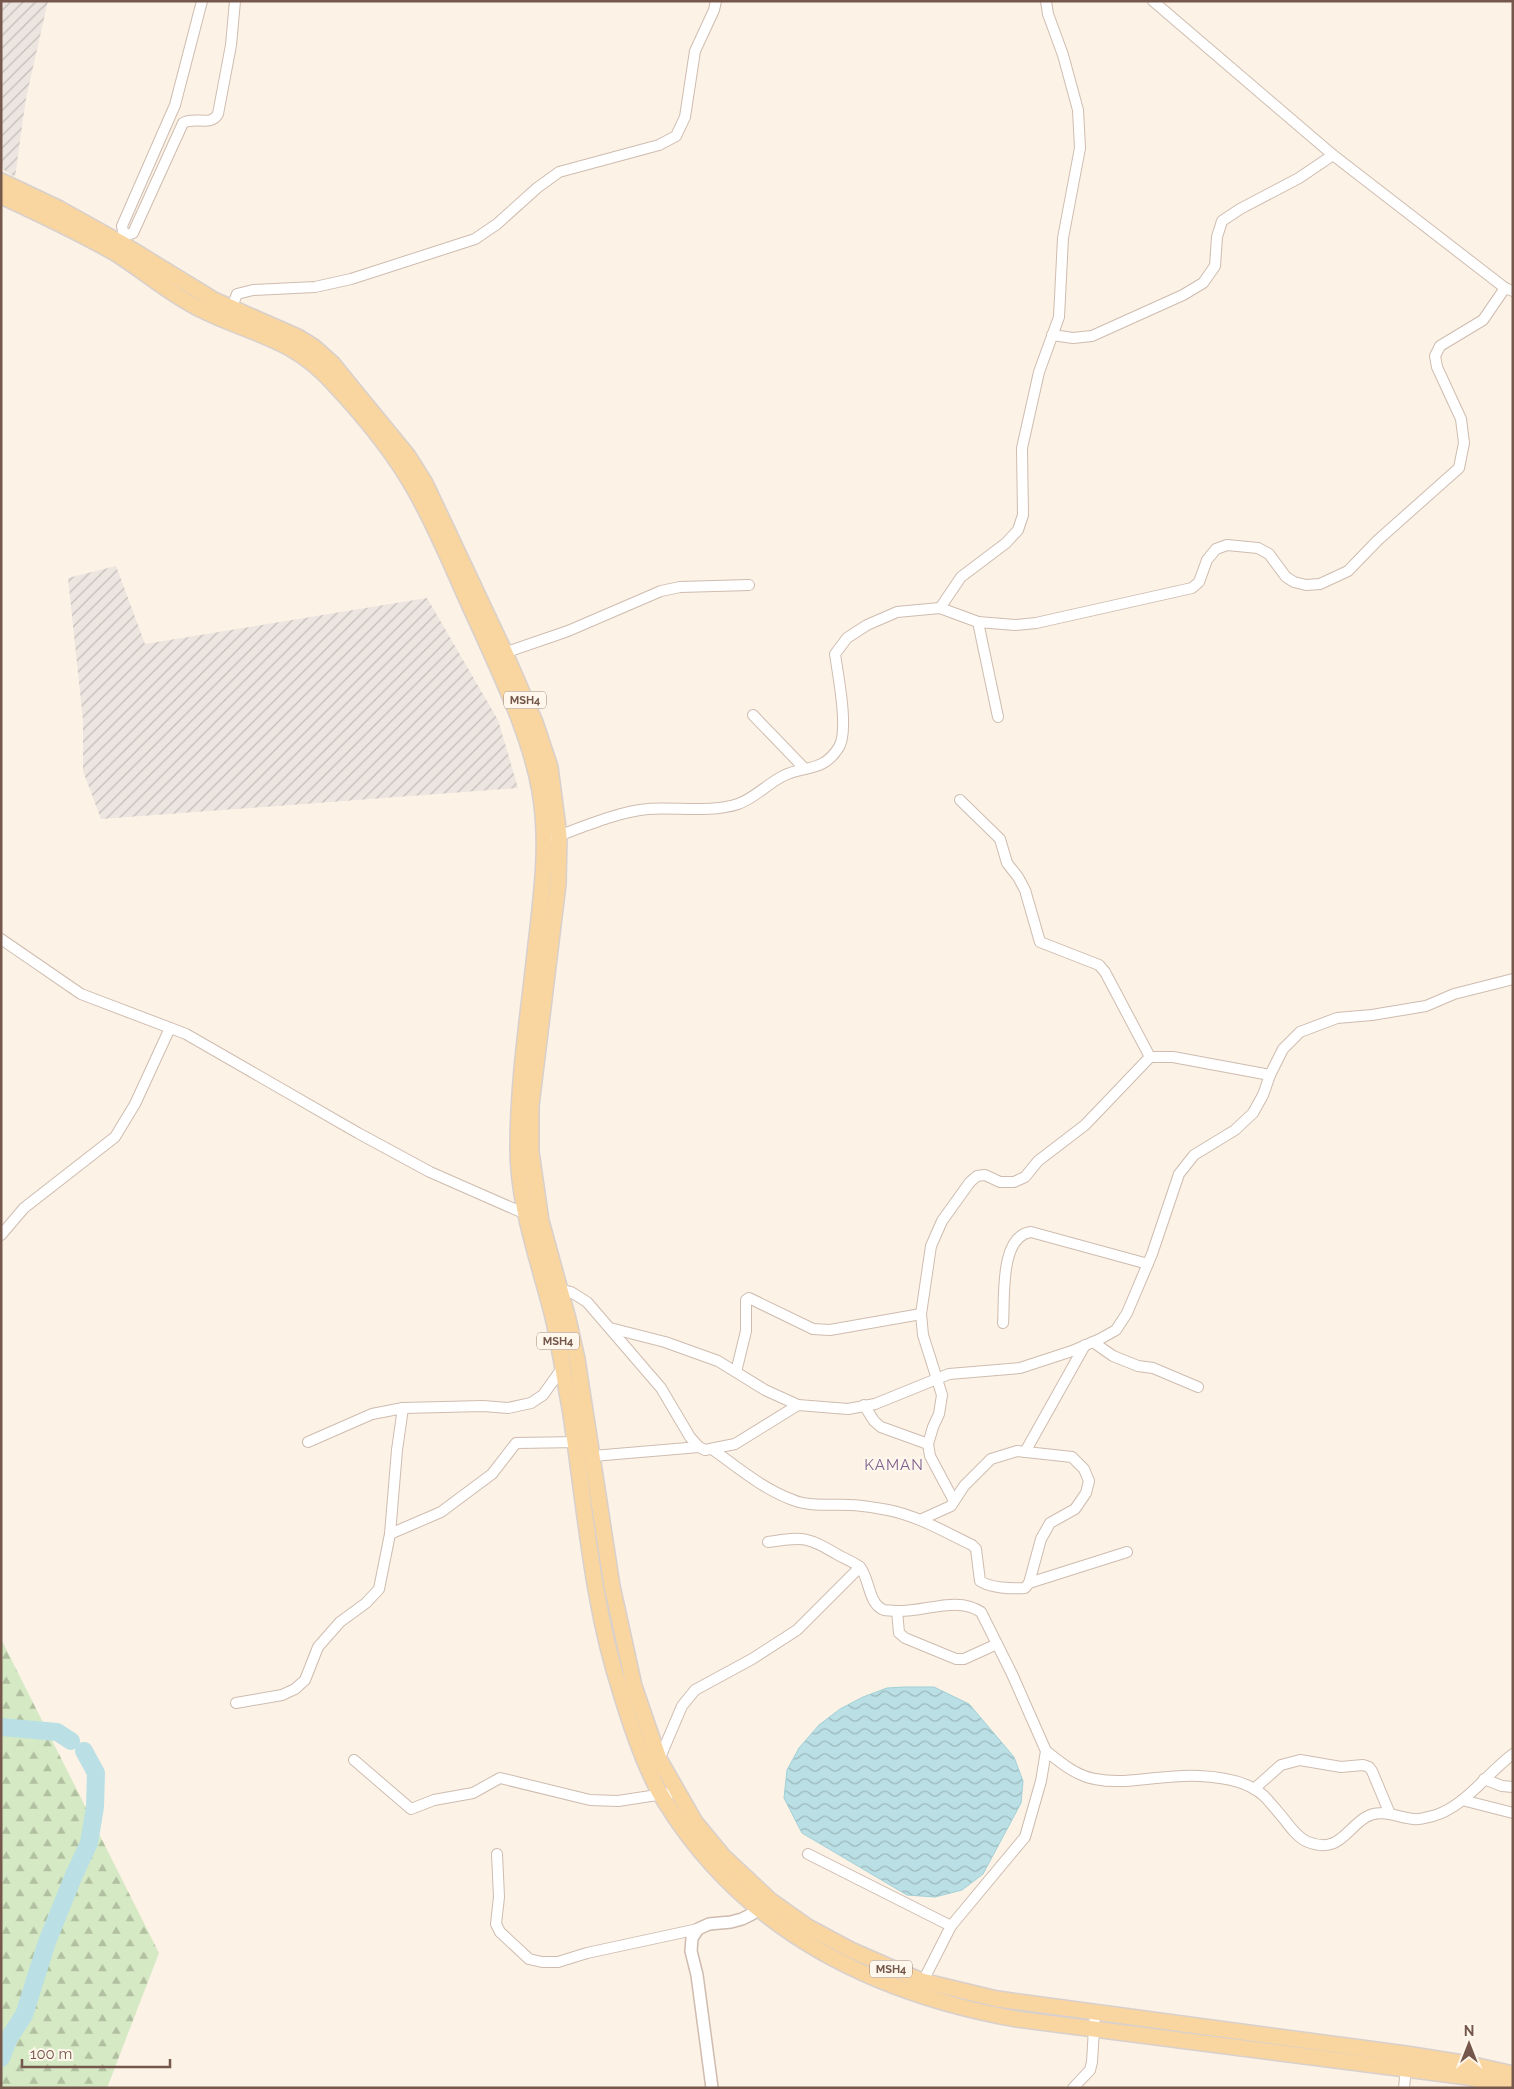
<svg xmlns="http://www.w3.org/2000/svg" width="1514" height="2089" viewBox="0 0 1514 2089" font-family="Raleway,sans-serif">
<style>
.industrial{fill:url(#industrial-furrows)}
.forest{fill:url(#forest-firs)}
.water{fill:url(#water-waves);stroke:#a1d0d7}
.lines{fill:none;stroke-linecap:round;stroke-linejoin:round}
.river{stroke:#bae0e5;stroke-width:18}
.minor-casing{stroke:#cfbcaf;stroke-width:12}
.tertiary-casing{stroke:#cfbcaf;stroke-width:14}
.primary-casing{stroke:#d8d0cd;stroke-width:18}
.minor{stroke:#fff;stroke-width:10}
.tertiary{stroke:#fff;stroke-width:11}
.primary{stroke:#f9d5a0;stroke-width:15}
.labels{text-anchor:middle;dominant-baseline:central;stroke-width:5;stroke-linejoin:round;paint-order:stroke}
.shield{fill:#fff7ec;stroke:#9e887b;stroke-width:1}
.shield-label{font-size:11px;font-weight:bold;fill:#75584b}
.quarter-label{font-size:15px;letter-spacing:1px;fill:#806391;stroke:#fff7ec}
</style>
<defs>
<pattern id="industrial-furrows" width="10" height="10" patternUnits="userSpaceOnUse" patternTransform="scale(1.25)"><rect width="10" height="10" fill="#ece5e0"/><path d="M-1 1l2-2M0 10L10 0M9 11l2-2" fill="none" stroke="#c4bcb8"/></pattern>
<pattern id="forest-firs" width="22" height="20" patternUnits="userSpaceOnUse" patternTransform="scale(1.25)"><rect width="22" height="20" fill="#d5e9c4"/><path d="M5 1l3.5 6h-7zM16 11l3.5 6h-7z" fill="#b1c0a1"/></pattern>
<pattern id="water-waves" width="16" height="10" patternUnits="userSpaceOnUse" patternTransform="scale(1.25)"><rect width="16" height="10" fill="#bae0e5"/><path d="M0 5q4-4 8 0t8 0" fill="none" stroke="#9cb8bc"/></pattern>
</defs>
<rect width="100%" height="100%" fill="#fcf2e6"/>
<g class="industrial">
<path d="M1,1H48L26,98L15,177L1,168Z"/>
<path d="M116,566L145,644L427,598L498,720L518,788L101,819L83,771V720L68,578Z"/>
</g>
<path class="forest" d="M1,1639L159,1953L107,2088H1Z"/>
<path class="water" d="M905,1687H934L969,1704L1014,1757L1023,1781L1021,1803L983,1874L962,1890L935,1897L907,1895L802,1833L784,1798L787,1770L799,1748L819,1725L840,1709L863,1697L887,1688Z"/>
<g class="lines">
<g class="river">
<path d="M1,1727L57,1732L71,1741"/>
<path d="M1,2058L9,2038L24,2015L47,1942L74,1875L89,1843L95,1807L96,1773L84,1751"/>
</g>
<g class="minor-casing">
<g id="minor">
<path d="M1153,1L1333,155L1505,288L1513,291"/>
<path d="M124,236L133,233L183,123C194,116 211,127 218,114L231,45L235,1"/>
<path d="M121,243L124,236L122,226L175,105L202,1"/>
<path d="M230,312L237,294L253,290L315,287L351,279L475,239L497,224L537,188L559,172L659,145L676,136L685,117L695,51L714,10L716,1"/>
<path d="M1052,335L1073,338L1092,336L1183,295L1203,283L1215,266L1217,237L1222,221L1240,209L1299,178L1333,155"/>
<path d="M940,608L961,577L1006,543L1018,530L1023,515L1022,448L1039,372L1059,317L1063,238L1080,148L1078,110L1063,55L1048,14L1046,1"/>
<path d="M978,622L998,717"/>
<path d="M501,654L568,631L661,591L680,587L749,585"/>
<path d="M753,715L805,769"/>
<path d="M960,800L1000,839L1007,863L1018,877L1025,890L1040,942L1099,965L1105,972L1150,1057"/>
<path d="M553,838C580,828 620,811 648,809C677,807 710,813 738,804C755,798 767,784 783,776C805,765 823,773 839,747C849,730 838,675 835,654L847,638L867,625L897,612L940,608L978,622L1015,625L1036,623L1192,588L1199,582L1207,560L1216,549L1227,545L1258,548L1269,554L1286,577L1294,582L1306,585L1320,584L1348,571L1378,540L1459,468L1464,443L1461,419L1437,367L1435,356L1440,346L1483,320L1505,288"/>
<path d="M1,939L81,994L186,1034L358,1133L430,1172L528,1215"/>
<path d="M1,1235L24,1208L115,1137L135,1104L170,1028"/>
<path d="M554,1288L571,1292L587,1302L661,1388L690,1437L699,1447L705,1450L735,1444L798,1405L848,1409L875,1404L949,1374L1020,1368L1072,1351L1100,1339L1116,1330L1127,1313L1152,1254L1179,1174L1194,1155L1235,1130L1253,1113L1263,1095L1270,1075L1283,1049L1300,1032L1337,1018L1372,1015L1426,1006L1454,994L1513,979"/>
<path d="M1003,1323C1005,1299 999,1236 1031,1232L1148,1264"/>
<path d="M610,1328L665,1342L718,1361L765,1390L798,1405"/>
<path d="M1093,1342L1113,1356L1138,1366L1153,1368L1198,1387"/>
<path d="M736,1372L746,1331V1300L749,1298L813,1329L830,1330L921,1314"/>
<path d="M864,1405L874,1421L881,1427L928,1444"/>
<path d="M308,1442L372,1414L403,1408L483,1406L508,1408L531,1403L543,1395L563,1367"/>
<path d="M712,1449C737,1467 763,1489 793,1500C810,1507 832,1504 850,1505C862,1505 876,1508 888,1510C918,1516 945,1532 972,1545L976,1549L980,1581C991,1588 1011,1589 1025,1588L1029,1583L1041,1539L1050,1523L1075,1509L1086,1493L1089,1481L1084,1469L1072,1457L1017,1451L991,1459L964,1486L951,1506L920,1520"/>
<path d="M1025,1452L1085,1345"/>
<path d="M593,1456L699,1447"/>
<path d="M954,1501L930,1456L928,1444L933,1427L939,1414L942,1395L923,1335L921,1314L931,1246L942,1221L970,1182L977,1176L985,1175L1000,1182H1014L1025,1177L1038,1161L1085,1125L1150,1057H1173L1270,1075"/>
<path d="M390,1534L441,1512L492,1474L516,1443L579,1442"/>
<path d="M768,1542C806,1536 807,1537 840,1556C846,1559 855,1563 860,1567C870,1579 868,1604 884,1610C887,1611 892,1610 895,1611C923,1613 957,1595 981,1612L1012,1674L1046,1751L1041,1781L1025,1837L951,1926L921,1985"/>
<path d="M1029,1583L1127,1552"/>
<path d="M897,1611L899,1633L905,1638L956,1659H964L997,1644"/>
<path d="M236,1703L282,1695L295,1689L305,1680L318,1647L340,1622L366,1603L379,1589L390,1534L397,1450L403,1408"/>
<path d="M1046,1751C1060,1762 1076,1776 1095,1779C1129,1786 1166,1773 1200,1776C1222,1777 1248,1781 1264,1796C1271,1803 1277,1811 1284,1819C1290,1827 1298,1838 1308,1842C1339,1854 1346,1829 1366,1817C1382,1808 1398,1818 1414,1819C1420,1820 1427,1817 1433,1816C1465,1807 1487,1773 1513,1754"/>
<path d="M354,1760L411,1809L434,1800L473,1793L500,1778L590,1800L618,1801L677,1792"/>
<path d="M659,1760L682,1706L695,1690L752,1659L797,1630L860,1567"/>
<path d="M1484,1779L1502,1786L1513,1787"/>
<path d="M1254,1789L1281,1765L1300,1760L1341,1767L1363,1765L1369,1767L1372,1771L1390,1814"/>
<path d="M1462,1800L1513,1813"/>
<path d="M497,1854L499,1897L496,1924L500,1932L529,1959L542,1962H558L587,1953L698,1929"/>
<path d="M808,1854L951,1926"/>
<path d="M1073,2088L1090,2070L1092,2062L1095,2012"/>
<path d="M1404,2088L1406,2068"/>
</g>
</g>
<g class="tertiary-casing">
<path id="tertiary" d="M712,2088L697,1975L691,1951L692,1938L698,1929L709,1924L731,1922L742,1919L752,1914L765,1904"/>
</g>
<g class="primary-casing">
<g id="primary">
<path d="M1,181L60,209L121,243L214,300L298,337L314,347L332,363L349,384L408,456L425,483L505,653L535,722L550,767L559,836L558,884L531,1106V1152L541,1221L568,1319L577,1359L612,1586L634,1686L659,1759L695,1822L723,1856L770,1900L808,1927L851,1950L922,1981L997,1999L1406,2054L1469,2064L1513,2074"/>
<path d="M1,196C40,214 78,232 115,253C144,271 171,295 202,310C252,335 291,337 332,382C363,415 394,452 416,492C440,534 459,584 480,628C503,680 530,735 540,791C550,849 540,905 534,963C527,1024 518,1086 518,1148C518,1206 539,1261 553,1317C560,1347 564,1378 570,1408C585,1503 591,1601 621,1693C631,1726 646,1771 664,1800C743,1929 871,1993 1016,2019L1468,2077L1510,2088"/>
</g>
</g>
<use href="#minor" class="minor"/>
<use href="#tertiary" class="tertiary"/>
<use href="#primary" class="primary"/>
</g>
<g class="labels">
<g class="shield">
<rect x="504" y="691.5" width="42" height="17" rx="4"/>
<rect x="537" y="1332.5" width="42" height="17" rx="4"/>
<rect x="870" y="1960.5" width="42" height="17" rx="4"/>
</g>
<g class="shield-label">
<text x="525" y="700">MSH4</text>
<text x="558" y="1341">MSH4</text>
<text x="891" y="1969">MSH4</text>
</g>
<g class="quarter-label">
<text x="894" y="1465">KAMAN</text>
</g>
</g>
<rect width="1514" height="2089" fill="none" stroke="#75584b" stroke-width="5"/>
<g transform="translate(1469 2044)" stroke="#fff7ec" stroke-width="4" paint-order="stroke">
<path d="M0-4L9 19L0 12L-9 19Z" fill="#75584b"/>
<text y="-8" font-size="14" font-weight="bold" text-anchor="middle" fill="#75584b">N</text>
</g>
<path d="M22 2059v8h148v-8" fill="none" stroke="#75584b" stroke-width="2.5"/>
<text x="30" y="2059" font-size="15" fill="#75584b" stroke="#fff7ec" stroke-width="4" paint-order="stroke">100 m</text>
</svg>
